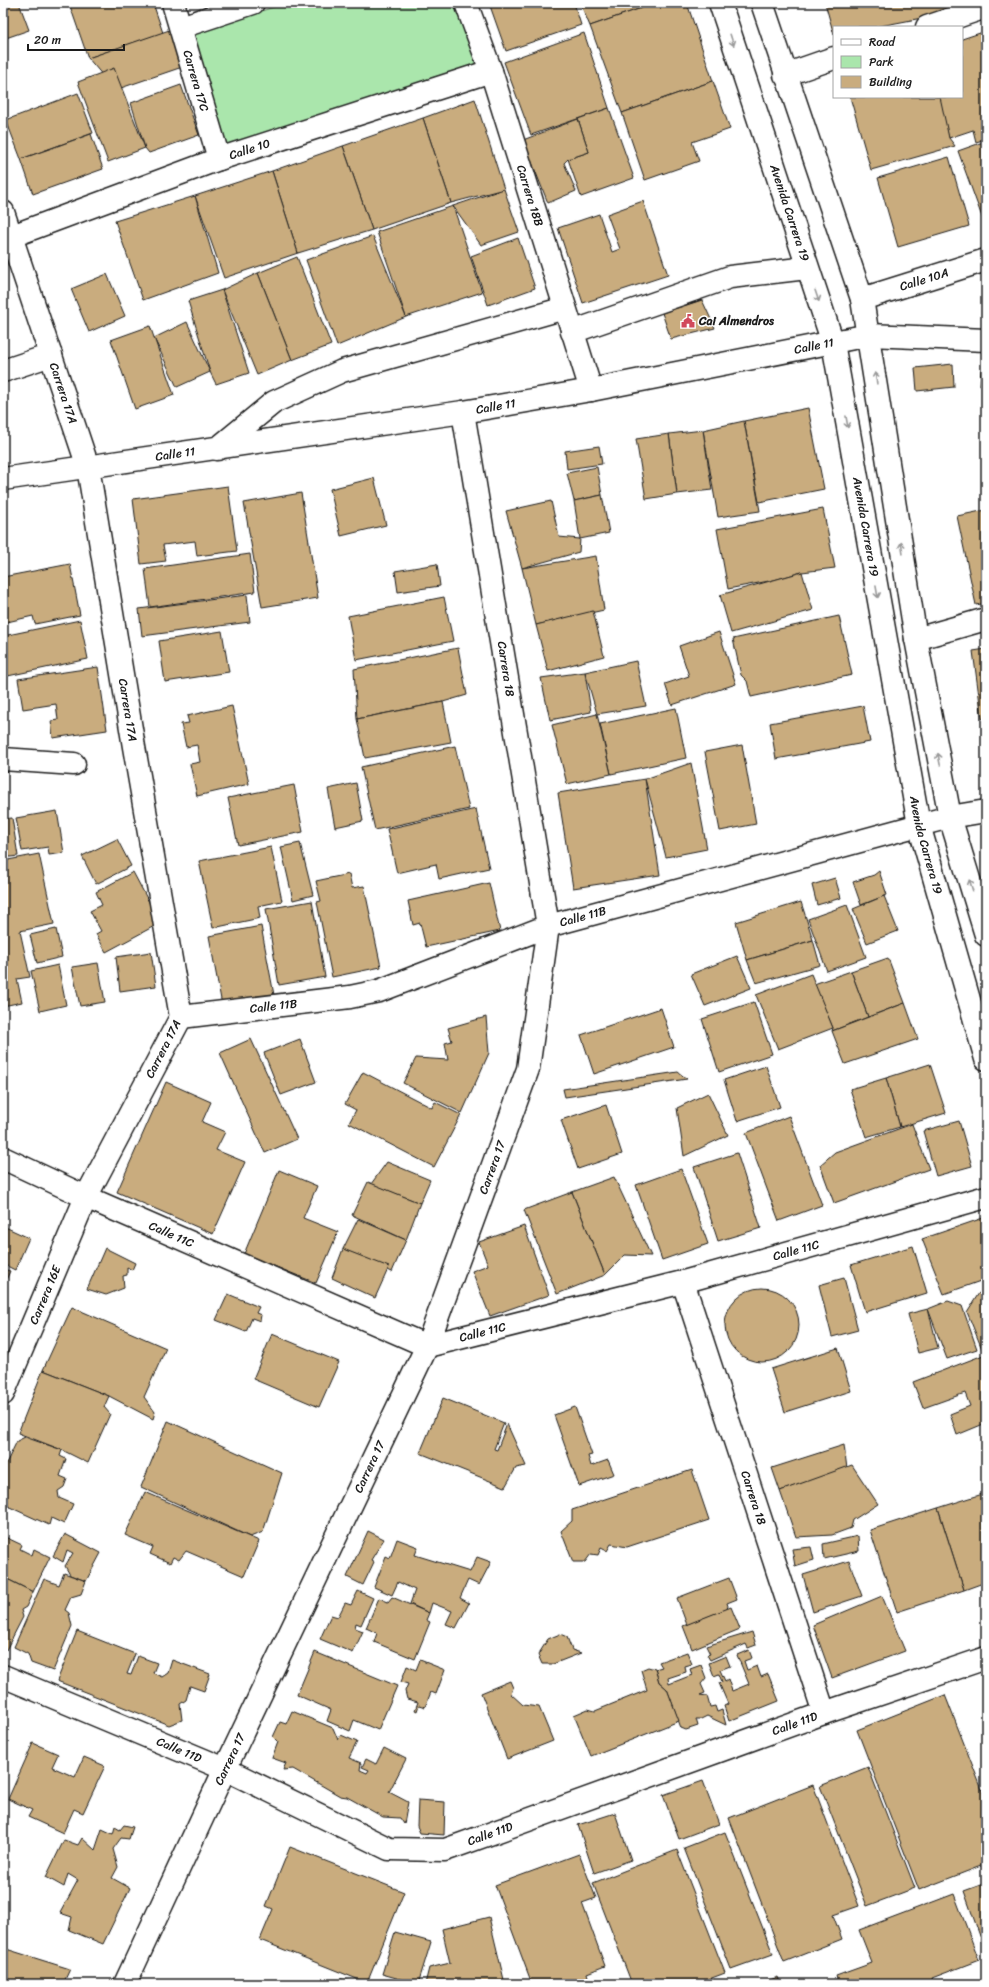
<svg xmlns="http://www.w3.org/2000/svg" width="989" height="1987" viewBox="0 0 989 1987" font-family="Sriracha,sans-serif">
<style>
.green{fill:#aae6ac;stroke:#638164}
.building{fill:#c9ac7e;stroke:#1c1c1c}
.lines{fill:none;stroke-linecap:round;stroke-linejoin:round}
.minor-casing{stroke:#1c1c1c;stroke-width:25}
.tertiary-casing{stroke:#1c1c1c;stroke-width:25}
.secondary-casing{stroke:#1c1c1c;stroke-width:25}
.minor{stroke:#fff;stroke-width:22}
.tertiary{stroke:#fff;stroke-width:22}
.secondary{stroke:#fff;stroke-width:22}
.oneway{stroke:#999}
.labels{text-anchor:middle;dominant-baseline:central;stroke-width:3;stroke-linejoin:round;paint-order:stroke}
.street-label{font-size:12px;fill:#1c1c1c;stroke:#fff}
.poi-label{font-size:12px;font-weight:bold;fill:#1c1c1c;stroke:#fff;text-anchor:start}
</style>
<rect width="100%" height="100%" fill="#fff"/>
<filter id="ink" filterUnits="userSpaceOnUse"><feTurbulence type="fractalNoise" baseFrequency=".025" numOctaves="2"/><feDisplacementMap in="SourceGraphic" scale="8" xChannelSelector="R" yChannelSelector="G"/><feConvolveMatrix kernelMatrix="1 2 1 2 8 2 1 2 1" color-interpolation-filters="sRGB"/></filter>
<g filter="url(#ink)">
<path class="green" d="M286,3H458L478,65L224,148L188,35Z"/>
<g class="building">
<path d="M3,3H19L29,30L3,39Z"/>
<path d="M69,3H153L163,33L88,58Z"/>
<path d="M489,3H574L581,25L506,51Z"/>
<path d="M580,3H656L590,26Z"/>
<path d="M656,3H687L713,81L622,113L590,26Z"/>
<path d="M825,3H944L948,13L875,27H834V35Z"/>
<path d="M178,27L191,64L115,90L88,58Z"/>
<path d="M986,31V139L976,142L973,130L949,138L936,97H962V39Z"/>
<path d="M584,33L609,108L531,135L504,62Z"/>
<path d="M114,68L145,148L108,162L78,82Z"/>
<path d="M713,81L730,129L692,142L699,161L645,180L622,113Z"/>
<path d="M181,85L199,135L149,153L145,148L131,103Z"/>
<path d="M78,93L93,133L21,159L6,120Z"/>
<path d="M850,97H940L949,138L955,146L871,170Z"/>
<path d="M475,99L504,189L451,203L423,118Z"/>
<path d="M609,108L634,178L581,197L568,159L589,152L578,119Z"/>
<path d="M423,118L451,203L372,230L343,146Z"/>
<path d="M578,119L589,152L568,159L564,163L576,191L548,203L523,140Z"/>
<path d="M91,134L103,169L33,194L21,159Z"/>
<path d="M986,141V228L958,151Z"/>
<path d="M343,146L372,230L298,253L272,171Z"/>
<path d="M949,157L969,226L898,247L878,178Z"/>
<path d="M272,171L298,253L224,278L195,196Z"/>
<path d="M504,189L519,232L481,245L453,206Z"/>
<path d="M195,196L218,273L143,300L115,221Z"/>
<path d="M643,201L668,275L583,303L558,228L599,214L612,252L620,249L607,214Z"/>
<path d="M453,206L482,292L406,317L377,232Z"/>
<path d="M373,236L406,317L337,346L306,260Z"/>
<path d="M518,238L535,288L488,305L471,256Z"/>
<path d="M297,257L331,345L292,360L258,273Z"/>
<path d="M258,273L292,360L257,375L222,290Z"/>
<path d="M107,274L125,316L89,332L71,289Z"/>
<path d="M222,290L249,373L216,384L210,372L188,301Z"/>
<path d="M702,300L715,328L671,339L662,313Z"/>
<path d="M187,322L210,372L177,387L154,338Z"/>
<path d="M150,326L174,395L135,409L111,340Z"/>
<path d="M953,364L954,387L917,391L915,368Z"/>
<path d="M981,370H986V385H980Z"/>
<path d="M808,408L824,489L759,502L744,421Z"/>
<path d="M744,421L760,511L718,517L703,430Z"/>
<path d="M703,430L712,490L677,494L669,434Z"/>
<path d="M669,434L677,494L646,499L636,439Z"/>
<path d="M599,446L602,464L567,469L565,451Z"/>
<path d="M597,467L602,495L574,501L567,473Z"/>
<path d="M374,478L386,525L341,536L330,489Z"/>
<path d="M228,486L237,551L197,556L195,541L163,545L166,561L141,564L133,499Z"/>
<path d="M301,493L318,598L262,607L244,503Z"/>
<path d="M602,495L609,533L580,539L574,501Z"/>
<path d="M551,501L559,537L580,539L579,552L522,568L506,511Z"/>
<path d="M823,509L835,568L802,572L774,580L728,589L717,529Z"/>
<path d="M986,510V603L976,605L957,516Z"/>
<path d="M250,554L255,592L150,607L145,569Z"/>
<path d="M596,556L604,610L536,625L522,568Z"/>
<path d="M70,564L80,615L35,624L33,616L3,623V577Z"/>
<path d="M437,564L440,586L398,592L395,571Z"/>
<path d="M802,572L813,610L731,633L720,595Z"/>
<path d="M247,595L250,622L142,636L139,609Z"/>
<path d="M444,597L453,641L356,660L348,616Z"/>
<path d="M593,611L604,656L548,671L536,625Z"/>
<path d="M839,616L852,675L751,697L747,681L741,675L733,639Z"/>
<path d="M80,620L88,659L3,677V636Z"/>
<path d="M222,631L229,672L165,682L159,641Z"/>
<path d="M719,632L736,684L672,705L665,684L689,676L679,646Z"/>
<path d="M458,648L467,695L443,702L357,719L354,669Z"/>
<path d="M986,649V718L982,719L973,651Z"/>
<path d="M636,661L646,706L597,714L585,672Z"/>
<path d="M98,667L107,730L53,738L51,721L58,720L56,704L23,709L18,679Z"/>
<path d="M585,672L591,712L550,720L541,678Z"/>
<path d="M443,702L451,742L365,758L357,719Z"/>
<path d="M232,706L249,784L197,796L190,764L200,762L197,745L186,747L181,724L189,723L187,716Z"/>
<path d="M863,706L870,742L776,759L770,723Z"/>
<path d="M676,708L686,758L611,774L600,724Z"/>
<path d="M597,714L611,774L567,784L552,725Z"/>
<path d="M742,745L756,824L720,831L705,752Z"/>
<path d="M455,746L469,809L375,830L361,767Z"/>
<path d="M691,763L707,849L666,857L645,779Z"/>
<path d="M645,779L660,875L573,888L558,793Z"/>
<path d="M356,783L363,821L335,827L328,789Z"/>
<path d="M294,785L303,832L238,845L228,798Z"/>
<path d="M476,809L489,868L439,879L436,864L397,873L387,829Z"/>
<path d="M57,811L64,853L49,855L48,847L22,851L16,818Z"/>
<path d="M12,818L18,856L3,858V819Z"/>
<path d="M117,839L131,866L96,884L82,856Z"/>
<path d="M300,843L313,895L293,900L281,847Z"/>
<path d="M271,847L282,901L258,906L260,918L213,928L199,861Z"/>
<path d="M39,854L54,924L20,931L30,977L17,979L22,1002L3,1006V861Z"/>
<path d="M879,871L887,895L861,905L853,882L874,875Z"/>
<path d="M133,872L160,923L106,952L96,934L101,931L90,911L102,905L96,892Z"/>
<path d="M349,874L352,888L364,886L381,967L332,977L317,902L321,901L316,881Z"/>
<path d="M835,878L841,898L817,905L812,885Z"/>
<path d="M489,883L500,931L426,947L420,923L413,925L408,901Z"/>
<path d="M884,896L898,931L867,943L853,909Z"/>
<path d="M312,901L325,977L279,985L266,909Z"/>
<path d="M801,902L813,940L747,960L736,922Z"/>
<path d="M847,905L866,957L827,971L808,919Z"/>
<path d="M261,926L274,995L222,1005L209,936Z"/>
<path d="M56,929L62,957L37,963L30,935Z"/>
<path d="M813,940L820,965L756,983L747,960Z"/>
<path d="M151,952L156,986L120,991L116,957Z"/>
<path d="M737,956L751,988L705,1006L691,974Z"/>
<path d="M888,958L905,1003L868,1017L851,971Z"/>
<path d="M98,963L105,1002L80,1006L72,967Z"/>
<path d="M58,965L66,1005L40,1011L31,971Z"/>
<path d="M851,971L868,1017L832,1031L833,1028L814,984Z"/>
<path d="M811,974L833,1028L778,1049L756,995Z"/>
<path d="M754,1002L772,1054L719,1072L702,1019Z"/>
<path d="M905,1003L918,1039L845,1064L832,1031Z"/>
<path d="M661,1008L674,1047L594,1074L581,1035Z"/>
<path d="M486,1017L489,1053L462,1113L403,1083L416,1058L448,1060L445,1043L452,1041L448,1028Z"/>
<path d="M251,1039L297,1139L265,1153L220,1053Z"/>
<path d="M300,1039L316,1082L281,1095L264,1053Z"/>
<path d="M930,1064L946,1113L900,1127L886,1078Z"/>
<path d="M766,1066L780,1107L737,1121L724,1080Z"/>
<path d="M363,1072L432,1108L435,1102L461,1115L434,1167L349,1123L356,1110L345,1104Z"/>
<path d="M678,1072L687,1079L565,1097L563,1089Z"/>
<path d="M886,1078L900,1127L866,1137L850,1089Z"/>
<path d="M166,1082L211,1102L202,1122L225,1132L216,1150L245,1162L213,1234L117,1192Z"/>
<path d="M708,1093L728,1135L684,1156L677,1108Z"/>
<path d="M606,1105L622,1154L578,1169L561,1120Z"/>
<path d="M789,1116L822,1205L779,1221L746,1133Z"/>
<path d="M959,1121L972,1166L936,1176L923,1131Z"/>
<path d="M912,1124L929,1169L834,1203L820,1165L835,1152Z"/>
<path d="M737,1153L761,1228L718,1241L694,1167Z"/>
<path d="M387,1162L430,1180L420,1203L371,1184Z"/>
<path d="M681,1169L708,1244L662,1260L636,1185Z"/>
<path d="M279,1170L317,1186L303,1218L338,1232L316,1283L244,1254Z"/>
<path d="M614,1177L651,1256L625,1255L605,1275L572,1192Z"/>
<path d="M368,1182L420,1203L406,1240L352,1215Z"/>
<path d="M572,1192L605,1275L557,1294L524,1210Z"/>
<path d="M986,1217V1279L944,1294L922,1239Z"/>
<path d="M358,1219L406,1240L392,1272L343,1249Z"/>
<path d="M3,1226L29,1238L15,1270L3,1264Z"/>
<path d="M524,1226L549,1295L490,1316L472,1271L488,1265L479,1242Z"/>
<path d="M913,1246L927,1293L865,1312L851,1265Z"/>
<path d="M105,1248L135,1263L132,1270L127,1267V1275L123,1276L124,1288L106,1295L87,1289Z"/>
<path d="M343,1249L389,1267L375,1298L332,1278Z"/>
<path d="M3,1269L10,1271L3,1287Z"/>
<path d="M844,1278L858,1330L832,1337L819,1285Z"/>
<circle cx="762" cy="1325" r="37"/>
<path d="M986,1290V1348L982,1349L967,1312L979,1293Z"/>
<path d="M228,1294L259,1307L256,1313L261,1315L260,1321L252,1318L246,1332L216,1320Z"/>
<path d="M948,1301L962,1306L977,1349L947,1359L928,1309Z"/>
<path d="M72,1307L166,1348L144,1397L155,1412L153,1419L109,1396L43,1370Z"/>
<path d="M928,1309L938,1348L918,1353L908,1314Z"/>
<path d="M272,1334L339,1362L319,1407L253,1379Z"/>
<path d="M838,1348L851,1391L785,1412L771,1369Z"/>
<path d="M986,1354V1423L957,1435L950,1414L970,1406L965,1393L923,1408L913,1382Z"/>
<path d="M43,1370L109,1396L104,1407L110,1414L88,1463L62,1450L18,1433Z"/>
<path d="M443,1398L504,1423L494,1449L497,1450L507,1424L526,1466L516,1468L505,1487L420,1453Z"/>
<path d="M575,1407L592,1455L588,1456L591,1466L608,1460L614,1474L579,1486L554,1415Z"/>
<path d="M168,1421L282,1473L263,1532L250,1537L141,1487Z"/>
<path d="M25,1437L62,1450L60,1456L66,1459L60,1476L67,1479L64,1487L58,1491L59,1498L73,1504L64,1524L51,1518L49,1525L3,1504V1470L17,1441Z"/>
<path d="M844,1445L847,1469L780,1491L772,1468Z"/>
<path d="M852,1465L878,1504L853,1520L851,1528L832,1535L796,1537L780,1491Z"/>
<path d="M692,1470L709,1520L627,1547L611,1544L607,1551L601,1548L598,1555L591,1554L585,1562H573L561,1531L572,1521V1510Z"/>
<path d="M145,1492L259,1541L244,1576L186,1551L179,1560L173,1557L170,1563L150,1554L153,1547L125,1535Z"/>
<path d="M986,1493V1582L964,1590L938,1508Z"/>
<path d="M938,1508L964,1590L897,1612L870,1530Z"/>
<path d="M368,1531L384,1539L371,1560L374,1562L363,1585L347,1577Z"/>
<path d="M65,1534L101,1553L86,1581L70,1575L65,1566L73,1553L67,1550L63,1562L53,1556Z"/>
<path d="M3,1536L22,1545L20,1549L32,1555L34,1549L50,1557L33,1592L3,1577Z"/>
<path d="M858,1536L859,1551L824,1559L823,1544Z"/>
<path d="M397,1539L418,1547L415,1555L470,1572L477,1557L491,1562L479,1585L468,1580L460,1598L469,1603L456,1628L446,1624L452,1611L432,1603L429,1613L410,1604L415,1590L398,1582L392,1595L374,1587L386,1556L390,1558Z"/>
<path d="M811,1547L814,1560L795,1566L792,1549Z"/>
<path d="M849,1561L862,1596L813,1612L803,1575Z"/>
<path d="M64,1573L86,1581L81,1594L71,1597L65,1610L69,1613L72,1626L53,1671L31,1663L28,1654L14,1647L44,1579L59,1585Z"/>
<path d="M3,1577L33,1592L26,1607L21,1610L23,1617L6,1650L3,1648Z"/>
<path d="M729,1578L737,1599L727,1603L728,1606L727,1609L687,1625L677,1598Z"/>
<path d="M358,1591L373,1598L361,1625L356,1623L355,1628L363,1631L353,1653L320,1639L331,1615L338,1617L345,1603L351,1605Z"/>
<path d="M882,1596L905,1651L832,1678L813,1625Z"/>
<path d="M392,1597L429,1613L426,1620L430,1622L415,1659L374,1642L377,1633L366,1628L379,1598L388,1602Z"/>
<path d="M731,1607L740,1629L692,1649L683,1626Z"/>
<path d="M77,1631L135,1654L127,1674L131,1675L138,1656L157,1663L153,1673L162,1677L168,1673L172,1660L210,1674L204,1691L190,1686L186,1700L180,1704L182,1720L169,1725L57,1681Z"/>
<path d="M752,1632L756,1645L748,1648L746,1644L710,1660L707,1655L710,1654L706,1646Z"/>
<path d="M560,1634L567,1637L572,1650L581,1653L553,1664H542L538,1655L548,1639Z"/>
<path d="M749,1650L752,1658L744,1661L747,1670L757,1666L761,1677L768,1674L779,1701L729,1721L724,1706L728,1704L719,1683L722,1682L719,1674L714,1676L709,1663L726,1656L730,1666L720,1670L725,1681L728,1679L732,1691L749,1684L737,1655Z"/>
<path d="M315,1652L397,1686L378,1730L354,1720L350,1731L327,1721L331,1710L297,1695Z"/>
<path d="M687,1652L692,1664L685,1666L686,1672L668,1678L669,1684L692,1675L690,1669L701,1665L706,1678L701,1684L705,1693L700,1695L707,1696L710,1707L715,1706L717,1712L722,1710L726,1725L707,1716L701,1719H696L698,1726L686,1730L681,1728L667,1689L659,1682L655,1669L662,1667L659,1662Z"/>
<path d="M420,1660L445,1670L436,1694L431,1692L425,1707L419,1705L417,1711L415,1710L418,1702L407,1699L405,1691L408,1684L401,1682L407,1666L416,1670Z"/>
<path d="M648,1667L655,1669L659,1682L667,1689L679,1721L591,1756L574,1715L588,1709L595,1711L647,1690L641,1670Z"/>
<path d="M510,1681L513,1688L511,1694L523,1705L539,1707L553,1741L507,1759L481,1693Z"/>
<path d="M945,1695L986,1800V1864L919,1890L857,1730Z"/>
<path d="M292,1711L333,1728L338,1740L341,1735L357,1742L349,1758L361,1763L360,1770L367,1773L369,1770L362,1767L366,1759L376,1764L384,1748L406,1759L389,1792L408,1802L404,1824L400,1818L383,1817L347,1797L340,1796L293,1769L283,1770L286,1763L272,1758L278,1742L273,1737L280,1722L286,1724Z"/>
<path d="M33,1743L58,1754L52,1767L75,1777L84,1757L105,1766L83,1813L74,1809L63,1833L28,1817L32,1810L8,1799Z"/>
<path d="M868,1767L915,1888L867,1906L820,1786Z"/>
<path d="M703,1781L719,1824L679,1839L663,1795Z"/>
<path d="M813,1785L859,1906L833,1915L842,1939L784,1962L729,1818Z"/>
<path d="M418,1800L445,1802L444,1835L420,1833L417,1826Z"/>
<path d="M615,1813L631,1860L594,1873L578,1825Z"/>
<path d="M124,1825L133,1827L129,1839L121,1838L113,1849L118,1867L112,1878L130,1888L103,1944L69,1930L72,1917L60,1913L78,1880L68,1874L64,1887L46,1877L64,1840L78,1845L82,1838L95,1850L102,1829L113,1834L115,1827L120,1830Z"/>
<path d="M725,1832L773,1954L731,1969L684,1848Z"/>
<path d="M290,1847L404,1892L367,1983L260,1940L273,1909L266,1906Z"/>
<path d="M677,1850L725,1973L696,1984H632L593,1883Z"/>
<path d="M579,1854L596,1898L582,1903L605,1966L587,1973L590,1984H532L495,1885Z"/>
<path d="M986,1883V1953L964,1891Z"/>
<path d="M954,1894L979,1960L932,1978L934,1984H839L836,1976L872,1963L859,1930Z"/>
<path d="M489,1917L505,1984H425L429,1968L450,1963L442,1929Z"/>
<path d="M395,1932L431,1942L418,1984L382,1974Z"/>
<path d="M3,1948L70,1969L63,1984H3Z"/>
<path d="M778,1977L781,1984H758Z"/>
<path d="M341,1979L362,1984H340Z"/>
</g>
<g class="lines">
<g class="minor-casing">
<g id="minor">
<path id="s1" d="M173,3L219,159"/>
<path id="s2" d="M466,3L491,71L591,390"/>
<path d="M181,27L253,3"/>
<path d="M927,27L986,7"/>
<path d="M785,75L834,58"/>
<path id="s3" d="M3,212L88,467L134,747L181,1017L86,1197L3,1394"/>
<path id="s4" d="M12,236L219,159L491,71"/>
<path id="s5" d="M862,299L986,260"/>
<path d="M572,332L730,277L807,268"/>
<path d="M3,371L51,355"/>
<path d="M217,449L274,402L342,371L565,308"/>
<path d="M916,639L986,619"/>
<path d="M3,759L74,764"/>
<path id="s6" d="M181,1017L350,997L379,991L548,926L919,825L950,817L986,811"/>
<path id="s7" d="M3,1158L86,1197L427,1346L683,1282L986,1197"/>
<path id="s8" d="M683,1282L824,1713"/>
<path id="s9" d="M3,1676L225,1769L389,1849L445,1850L824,1713L986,1658"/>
<path id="s10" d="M125,1984L225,1769L427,1346L528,1069L548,926L463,412"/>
</g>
</g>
<g class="tertiary-casing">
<g id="tertiary">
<path id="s11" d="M3,479L463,412L591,390L869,335L986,340"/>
</g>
</g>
<g class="secondary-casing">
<g id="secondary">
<path id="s12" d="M720,3L833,343L919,825L986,1059"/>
<path d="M762,3L862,299L916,639L950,817L986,935"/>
</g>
</g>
<use href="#minor" class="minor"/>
<use href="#tertiary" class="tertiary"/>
<use href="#secondary" class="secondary"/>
</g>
<defs><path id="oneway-shaft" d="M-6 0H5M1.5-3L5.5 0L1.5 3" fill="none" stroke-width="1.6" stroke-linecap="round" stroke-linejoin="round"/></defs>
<g class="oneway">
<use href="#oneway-shaft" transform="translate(732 40) rotate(72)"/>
<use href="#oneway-shaft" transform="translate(817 296) rotate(71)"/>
<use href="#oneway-shaft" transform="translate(876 378) rotate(-99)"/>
<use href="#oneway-shaft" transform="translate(847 422) rotate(80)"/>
<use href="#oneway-shaft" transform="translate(902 548) rotate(-99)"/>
<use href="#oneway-shaft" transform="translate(877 592) rotate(80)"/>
<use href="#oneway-shaft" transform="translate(939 759) rotate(-101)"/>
<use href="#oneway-shaft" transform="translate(971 885) rotate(-107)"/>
</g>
</g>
<defs>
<g id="civic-bare" transform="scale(1.08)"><path d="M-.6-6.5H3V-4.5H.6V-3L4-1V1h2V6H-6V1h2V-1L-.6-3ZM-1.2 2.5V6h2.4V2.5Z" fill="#d1495b" stroke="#fff" stroke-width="2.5" paint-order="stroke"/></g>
</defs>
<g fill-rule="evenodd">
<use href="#civic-bare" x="688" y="321"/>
</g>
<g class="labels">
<g class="street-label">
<text stroke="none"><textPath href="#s1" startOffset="81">Carrera 17C</textPath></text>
<text stroke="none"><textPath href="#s4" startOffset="253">Calle 10</textPath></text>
<text stroke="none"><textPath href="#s2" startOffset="203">Carrera 18B</textPath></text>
<text stroke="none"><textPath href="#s12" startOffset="221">Avenida Carrera 19</textPath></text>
<text stroke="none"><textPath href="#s5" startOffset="65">Calle 10A</textPath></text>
<text stroke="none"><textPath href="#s11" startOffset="822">Calle 11</textPath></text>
<text stroke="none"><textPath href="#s3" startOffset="191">Carrera 17A</textPath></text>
<text stroke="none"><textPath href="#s11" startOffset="498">Calle 11</textPath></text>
<text stroke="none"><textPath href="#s11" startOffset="174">Calle 11</textPath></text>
<text stroke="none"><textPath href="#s12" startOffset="545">Avenida Carrera 19</textPath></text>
<text transform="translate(506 669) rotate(81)">Carrera 18</text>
<text stroke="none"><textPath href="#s3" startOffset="515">Carrera 17A</textPath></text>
<text stroke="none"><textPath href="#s12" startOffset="869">Avenida Carrera 19</textPath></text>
<text stroke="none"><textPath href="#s6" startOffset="417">Calle 11B</textPath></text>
<text stroke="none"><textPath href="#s6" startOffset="93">Calle 11B</textPath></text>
<text transform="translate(163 1049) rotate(-63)">Carrera 17A</text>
<text stroke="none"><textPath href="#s10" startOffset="896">Carrera 17</textPath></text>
<text stroke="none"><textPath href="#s7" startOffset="185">Calle 11C</textPath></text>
<text stroke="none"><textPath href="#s7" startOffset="845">Calle 11C</textPath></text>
<text transform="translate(45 1295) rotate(-67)">Carrera 16E</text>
<text stroke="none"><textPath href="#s7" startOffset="521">Calle 11C</textPath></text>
<text stroke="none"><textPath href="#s10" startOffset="572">Carrera 17</textPath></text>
<text stroke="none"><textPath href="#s8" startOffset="227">Carrera 18</textPath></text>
<text stroke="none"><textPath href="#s9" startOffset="851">Calle 11D</textPath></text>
<text stroke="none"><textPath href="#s9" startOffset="191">Calle 11D</textPath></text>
<text stroke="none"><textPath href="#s10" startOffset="248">Carrera 17</textPath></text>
<text stroke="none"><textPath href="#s9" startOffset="527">Calle 11D</textPath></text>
</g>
<g class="poi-label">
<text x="699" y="321">Cai Almendros</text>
</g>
</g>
<rect width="989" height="1987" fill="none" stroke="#fff" stroke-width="16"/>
<rect x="8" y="8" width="973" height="1971" fill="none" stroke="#1c1c1c" stroke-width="1.5" filter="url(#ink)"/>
<rect x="833" y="26" width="130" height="72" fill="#ffffff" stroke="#a4a4a4"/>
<rect x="841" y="39" width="20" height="6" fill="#ffffff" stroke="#a4a4a4"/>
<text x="869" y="46" font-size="12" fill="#1c1c1c">Road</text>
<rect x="841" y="56" width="20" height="12" fill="#aae6ac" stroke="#a4a4a4"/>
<text x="869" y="66" font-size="12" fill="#1c1c1c">Park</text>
<rect x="841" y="76" width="20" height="12" fill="#c9ac7e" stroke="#a4a4a4"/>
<text x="869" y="86" font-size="12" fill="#1c1c1c">Building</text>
<path d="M28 44v6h96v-6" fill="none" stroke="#1c1c1c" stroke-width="2"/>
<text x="34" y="44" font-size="12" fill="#1c1c1c" stroke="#ffffff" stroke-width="3" paint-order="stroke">20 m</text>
</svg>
